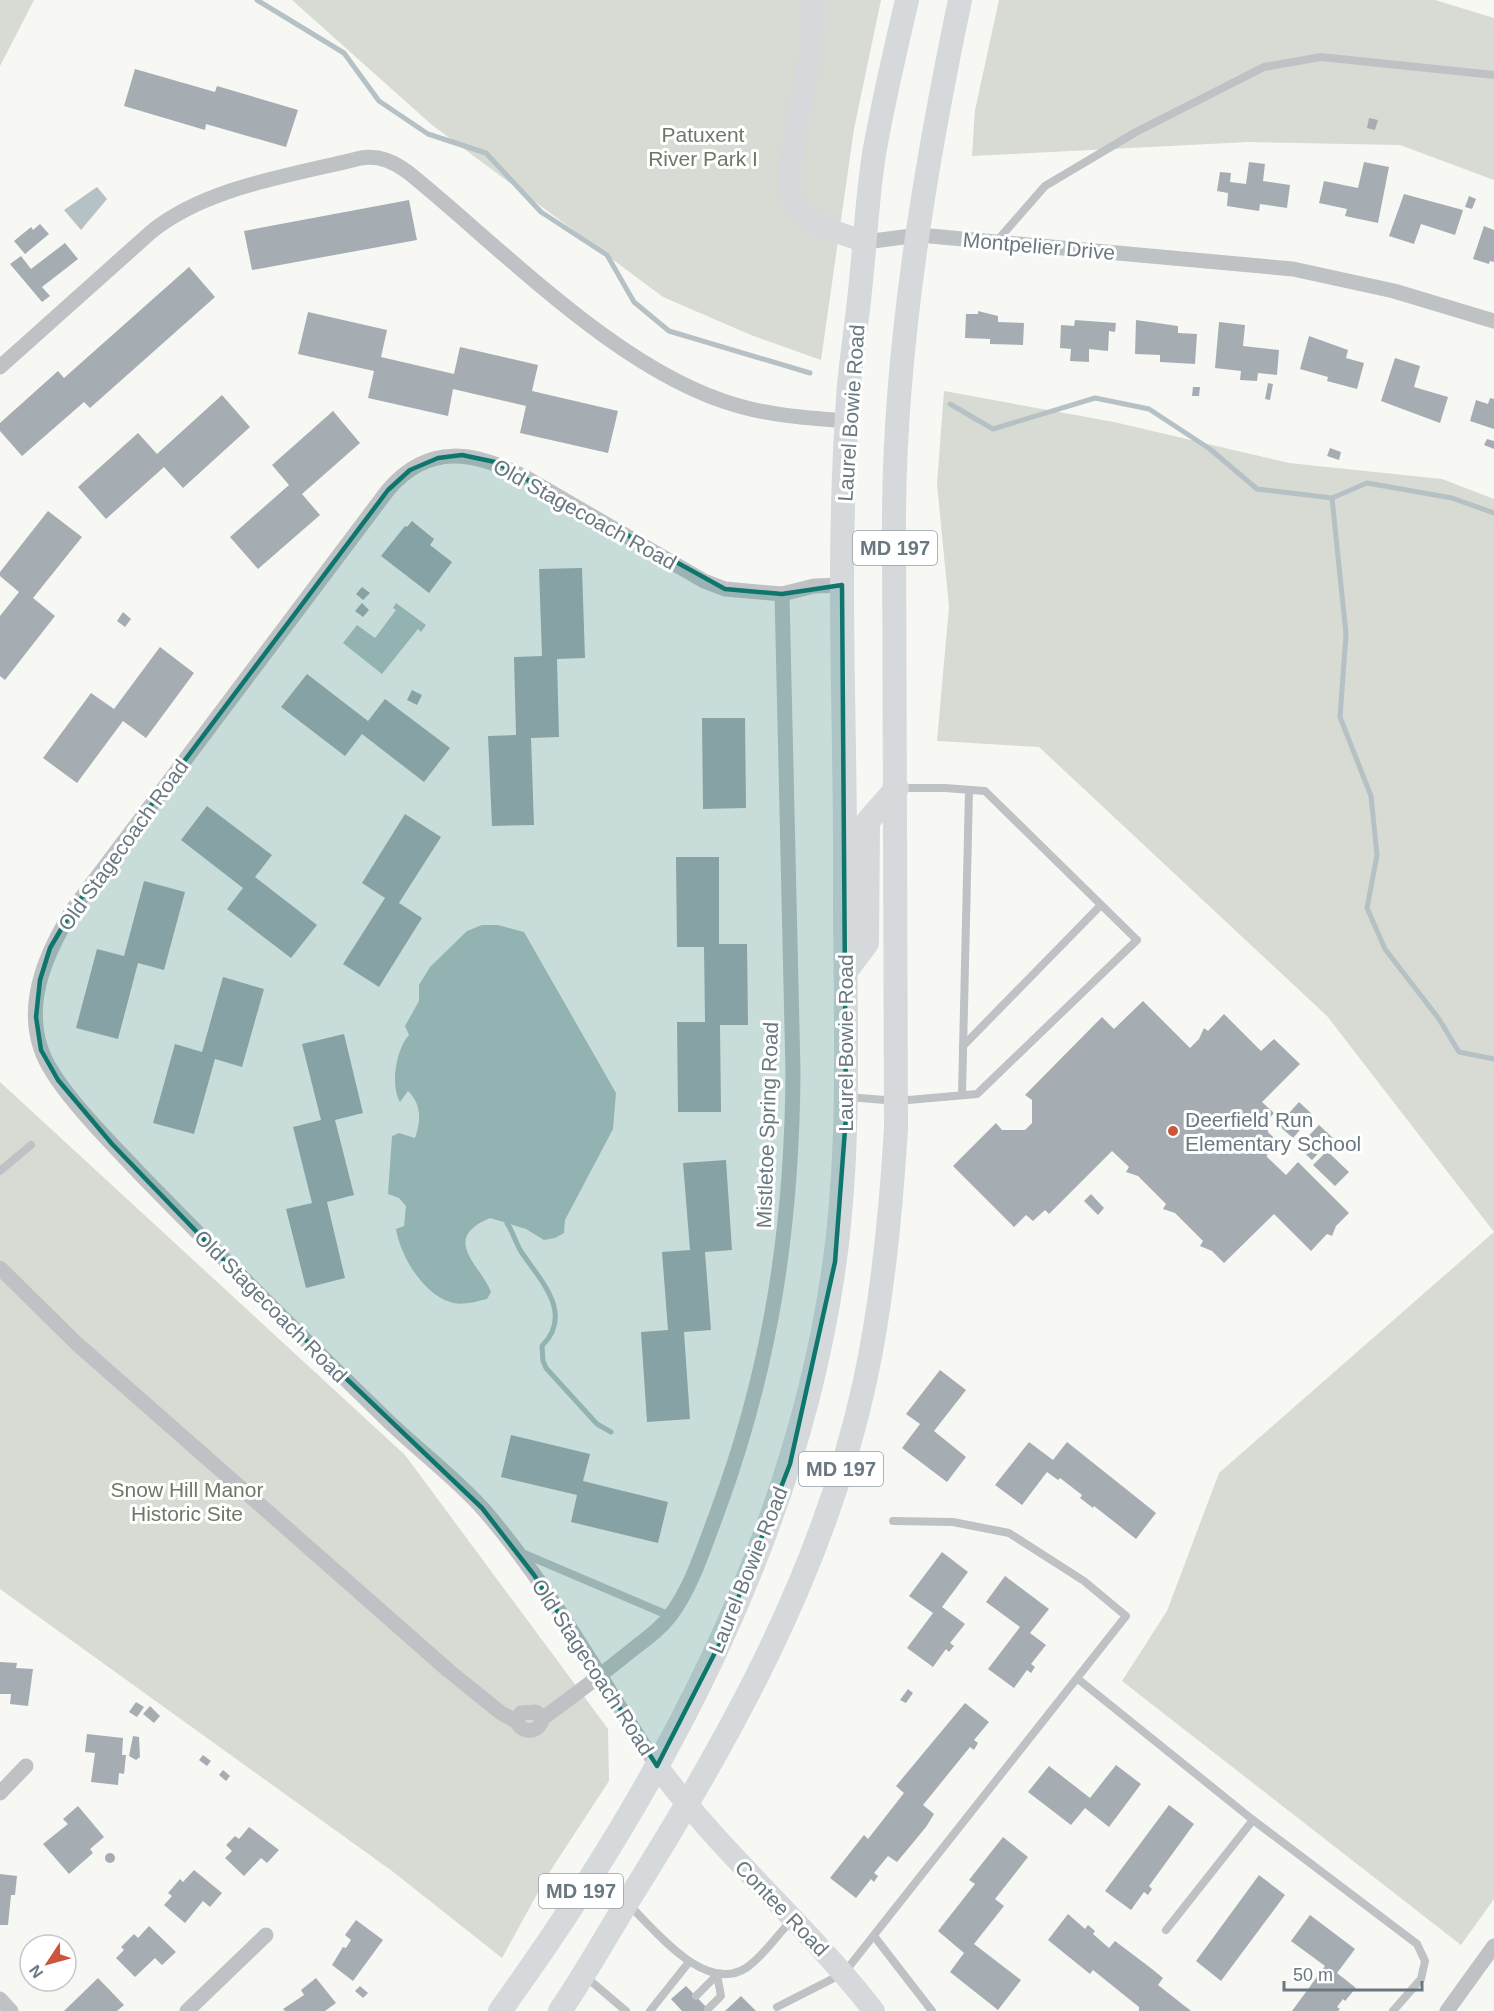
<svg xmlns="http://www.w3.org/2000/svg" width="1494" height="2011" viewBox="0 0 1494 2011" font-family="Arial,sans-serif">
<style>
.green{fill:#d7dbd4}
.water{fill:#b5c1c4}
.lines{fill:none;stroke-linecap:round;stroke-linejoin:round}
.stream{stroke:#b5c1c4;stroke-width:5}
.building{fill:#a6adb2}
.lane{stroke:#bec2c5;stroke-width:8}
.street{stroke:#bec2c5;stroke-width:15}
.secondary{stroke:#d5d9dc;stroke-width:22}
.primary{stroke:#d5d9dc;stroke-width:24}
.marked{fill:#0f766e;fill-opacity:0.2;stroke:#0f766e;stroke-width:4.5;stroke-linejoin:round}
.poi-dot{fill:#ce553d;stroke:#fff;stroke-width:2}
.labels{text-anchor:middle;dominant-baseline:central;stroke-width:6;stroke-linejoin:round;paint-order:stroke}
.shield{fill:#fff;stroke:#96a0a7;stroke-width:1.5}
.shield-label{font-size:20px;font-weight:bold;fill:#697881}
.park-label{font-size:21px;fill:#6c7967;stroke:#fff}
.street-label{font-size:21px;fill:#697881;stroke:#fff}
.poi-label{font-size:21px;fill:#697881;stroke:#fff;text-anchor:start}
</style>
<rect width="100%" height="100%" fill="#f7f7f4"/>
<g class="green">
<path d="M0,0H34L0,66Z"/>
<path d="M292,0H881L854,129L821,360L751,335L663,297L432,125Z"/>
<path d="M999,0H1435L1494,18V180L1400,145L1248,142L972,156L975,110Z"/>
<path d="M944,391L1114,422L1289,463L1442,479L1494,499V1899L1461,1945L1122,1681L1167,1611L1219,1473L1494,1232L1327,1016L1039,747L937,741L949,607L937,484Z"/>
<path d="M0,1082L405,1455L608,1729L609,1781L547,1876L502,1958L392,1871L0,1589Z"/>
</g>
<g class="water">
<path d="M97,187L107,199L81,230L64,210Z"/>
<path d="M396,603L426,625L421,632L418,629L382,674L343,643L357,625L375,638L396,610L393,608Z"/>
<path d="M482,925H498L524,932L616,1093L613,1129L565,1220L564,1233L555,1238L544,1240L526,1229L490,1218C440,1239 480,1264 491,1292L487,1299C475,1302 461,1306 450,1302C423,1294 400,1255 396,1229L404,1226L406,1206L399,1198L388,1194L392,1136L399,1133L415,1138C421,1121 422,1105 408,1091L400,1102C390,1085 396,1049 409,1035L405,1026L419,1001V985L430,967L467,931Z"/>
</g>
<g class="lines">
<g class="stream">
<path d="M257,0L344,53L379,101L428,134L486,153L541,212L607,255L634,302L669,331L810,373"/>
<path d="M950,404L993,429L1095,398L1149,409L1210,449L1257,489L1332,498L1346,634L1340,717L1371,796L1377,855L1367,908L1385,949L1439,1019L1459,1052L1494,1059"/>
<path d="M1332,498L1367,483L1452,498L1494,513"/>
<path d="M507,1223C513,1232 516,1244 522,1253C541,1281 574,1314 542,1346L543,1361L546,1368L597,1424L611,1432"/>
</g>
</g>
<g class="building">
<path d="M135,69L215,92L217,86L298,110L286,147L206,124L205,130L124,106Z"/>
<path d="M1369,118L1378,120L1375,130L1367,128Z"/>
<path d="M1249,162L1265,164L1263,181L1290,185L1287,208L1260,204L1259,211L1227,206L1228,193L1217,191L1220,172L1231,173L1230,182L1246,184Z"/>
<path d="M1364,162L1389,167L1378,223L1345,216L1347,209L1319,203L1324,181L1358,188Z"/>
<path d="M1404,194L1463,210L1455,235L1421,224L1414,244L1389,236Z"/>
<path d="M1469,196L1476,199L1472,209L1465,207Z"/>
<path d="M409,200L417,240L252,270L244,231Z"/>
<path d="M40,224L49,234L25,254L14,241L31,227L33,230Z"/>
<path d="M1484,226L1494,230V262L1490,261L1489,264L1473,259Z"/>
<path d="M65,243L78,259L42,287L50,296L42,302L10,264L21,256L31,269Z"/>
<path d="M189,267L215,297L90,408L84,402L22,456L0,431V423L58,371L64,378Z"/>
<path d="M978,311L998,316V322L1024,323L1023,345L990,344V339L965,338L966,314H978Z"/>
<path d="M308,312L387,330L381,357L454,374L460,347L538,365L532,391L618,411L608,453L520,433L526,406L453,389L448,416L368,398L374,371L298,354Z"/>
<path d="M1075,320L1116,323L1115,332L1109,331L1108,351L1089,349V362L1070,361L1071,349L1060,348L1061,325L1074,326Z"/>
<path d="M1136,320L1178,326V333L1197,334L1195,364L1160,362V355L1135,354Z"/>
<path d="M1219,322L1245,325L1243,346L1279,350L1277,375L1258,373L1257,381L1240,380L1241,371L1215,368Z"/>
<path d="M1309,336L1348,350L1346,358L1364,363L1357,389L1327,381L1328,377L1300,369Z"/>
<path d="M1395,358L1420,366L1414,387L1448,397L1440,423L1381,401Z"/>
<path d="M1268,383L1273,384L1270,400L1265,399Z"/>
<path d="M1193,387H1200L1199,396H1192Z"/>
<path d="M222,395L250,427L183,488L164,467L106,519L78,487L138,433L157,454Z"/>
<path d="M1490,398L1494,399V429L1470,421L1476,400L1488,404Z"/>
<path d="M333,411L360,443L302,494L320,515L258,569L230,537L289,485L272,465Z"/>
<path d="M1487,439L1494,441V449L1484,445Z"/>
<path d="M1330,448L1341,452L1339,460L1327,456Z"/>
<path d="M48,511L82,537L33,598L55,616L5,680L0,676V616L19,592L0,576V572Z"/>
<path d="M412,521L434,539L430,545L452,562L429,593L381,556L405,526L407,527Z"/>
<path d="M582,568L585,658L557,659L559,737L531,738L534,825L492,826L488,736L516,735L514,657L542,656L539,569Z"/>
<path d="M362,587L370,593L363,600L356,594Z"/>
<path d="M362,603L369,610L363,617L355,611Z"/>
<path d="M123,612L131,619L125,627L117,621Z"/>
<path d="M160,647L194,673L146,738L123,721L77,783L43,758L91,693L114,709Z"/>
<path d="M307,674L368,721L385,699L450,748L424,782L362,734L345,756L281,707Z"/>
<path d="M412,690L422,695L417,705L407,700Z"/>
<path d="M702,718H745L746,808L703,809Z"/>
<path d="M207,806L272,855L255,877L317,925L291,958L227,909L243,888L181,840Z"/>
<path d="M405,814L441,837L399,903L422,918L379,987L343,964L385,898L362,883Z"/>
<path d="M676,857H719V944H747L748,1025H720L721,1112H678L677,1022H705L704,947H677Z"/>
<path d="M144,881L185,892L164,970L138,963L118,1039L76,1028L97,949L124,956Z"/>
<path d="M223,977L264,989L242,1067L215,1059L194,1134L153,1123L175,1044L202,1052Z"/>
<path d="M1143,1001L1190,1048L1199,1039L1204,1028L1208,1031L1224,1014L1261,1051L1274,1039L1300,1064L1262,1102L1274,1113L1268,1120V1132L1274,1138L1268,1144L1267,1157L1286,1175L1298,1162L1349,1213L1336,1226L1332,1236L1327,1234L1311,1251L1274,1214L1224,1263L1212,1251L1200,1246L1203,1241L1175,1213L1163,1209L1166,1204L1138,1176L1126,1172L1129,1167L1112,1151L1049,1214L1045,1210L1033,1221L1026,1215L1014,1227L953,1166L996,1123L1002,1130H1025L1032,1123V1100L1025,1095L1102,1017L1114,1029Z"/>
<path d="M344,1034L363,1113L335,1120L354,1195L327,1202L345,1278L306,1288L286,1209L312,1203L293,1127L321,1120L302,1044Z"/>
<path d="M1299,1102L1313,1115L1293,1138L1278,1125Z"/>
<path d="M1319,1125L1333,1138L1312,1160L1298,1147Z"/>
<path d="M1327,1151L1349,1172L1335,1186L1313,1165Z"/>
<path d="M726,1160L732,1250L705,1252L711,1330L684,1332L690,1419L647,1422L641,1332L668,1330L662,1252L690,1250L683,1163Z"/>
<path d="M1091,1194L1104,1208L1098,1215L1084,1201Z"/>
<path d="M940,1370L966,1390L934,1431L966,1457L947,1482L902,1448L920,1424L906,1414Z"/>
<path d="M511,1435L590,1454L583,1481L668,1502L658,1543L571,1522L577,1495L501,1477Z"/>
<path d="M1029,1442L1053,1460L1067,1442L1156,1513L1136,1539L1094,1506L1093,1508L1080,1498L1082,1495L1060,1478L1058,1480L1047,1472L1022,1505L995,1485Z"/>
<path d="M942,1552L968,1572L942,1607L965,1624L950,1643L954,1646L949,1652L946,1649L933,1667L907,1648L933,1613L909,1596Z"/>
<path d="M1005,1576L1049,1609L1030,1633L1046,1645L1031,1664L1035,1667L1031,1673L1027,1670L1014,1688L988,1669L1020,1627L986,1602Z"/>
<path d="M0,1662L17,1663L16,1668L33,1669L28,1706L10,1704L11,1694H0Z"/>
<path d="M908,1689L913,1693L906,1703L900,1700Z"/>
<path d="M136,1702L144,1707L137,1717L129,1712Z"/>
<path d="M965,1703L989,1722L974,1740L978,1743L974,1750L970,1747L923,1805L934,1814L926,1827L897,1862L888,1856L874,1873L878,1876L874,1882L871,1879L856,1898L830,1878L864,1835L868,1839L904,1793L896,1786Z"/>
<path d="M150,1706L160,1716L154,1723L143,1714Z"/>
<path d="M87,1734L123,1738L122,1755H126L124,1774L119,1773L118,1785L91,1782L95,1753L85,1752Z"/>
<path d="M133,1736L139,1737L140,1757L136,1760L129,1756Z"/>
<path d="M203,1755L211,1761L207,1766L199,1760Z"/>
<path d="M1116,1765L1141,1784L1109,1827L1085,1808L1071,1825L1028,1792L1049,1766L1090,1798Z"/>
<path d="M223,1770L230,1776L226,1781L219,1775Z"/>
<path d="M1169,1805L1194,1824L1149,1886L1152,1889L1148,1895L1144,1892L1131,1910L1105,1891Z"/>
<path d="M78,1806L104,1837L90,1849L93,1853L69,1874L43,1844L68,1824L63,1819Z"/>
<path d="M249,1827L279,1850L267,1863L261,1858L244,1876L225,1858L232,1851L226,1845L235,1836L239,1839Z"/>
<path d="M1003,1837L1028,1857L995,1899L1004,1906L974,1944L1021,1980L998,2010L950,1972L964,1953L938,1931L975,1884L969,1880Z"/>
<circle cx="110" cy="1858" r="5"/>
<path d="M194,1870L222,1893L210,1907L203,1901L185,1923L164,1905L172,1896L168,1893L180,1879L183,1882Z"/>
<path d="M0,1874L17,1876L15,1895H11L8,1925H0Z"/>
<path d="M1259,1875L1285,1895L1221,1981L1196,1961Z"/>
<path d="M1068,1914L1085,1929L1088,1925L1095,1931L1093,1934L1109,1948L1115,1941L1152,1969L1163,1978L1158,1985L1191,2011H1139V2007L1093,1970L1090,1974L1048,1940Z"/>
<path d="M1310,1915L1355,1949L1337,1973L1356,1988L1345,2001L1343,1999L1337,2007L1340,2009L1338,2011H1292L1325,1966L1291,1941Z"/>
<path d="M356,1920L383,1940L353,1981L332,1965L343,1947L346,1948L351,1940L345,1935Z"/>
<path d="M149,1926L176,1952L162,1965L155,1958L135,1977L116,1958L124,1950L121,1947L134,1934L138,1938Z"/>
<path d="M98,1978L124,2005L117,2011H64Z"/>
<path d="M316,1978L336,2003L325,2011H285L283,2009L304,1995L301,1990Z"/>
<path d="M360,1986L368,1993L363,1998L355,1991Z"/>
<path d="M686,1986L710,2011H682L671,1999Z"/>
<path d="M741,1996L756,2011H725Z"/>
</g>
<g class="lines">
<g class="lane">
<path d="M996,242L1045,186L1136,132L1264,67L1321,57L1494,75"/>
<path d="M963,1046L1101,905"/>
<path d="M962,1095L969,790"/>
<path d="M848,1097L897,1101L977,1094L1137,940L985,791L945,788H901"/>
<path d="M0,1171L31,1145"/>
<path d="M522,1553L670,1616"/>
<path d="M1078,1679L1253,1820L1417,1944L1425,1961L1421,1979L1393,2011"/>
<path d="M630,1906C656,1931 705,1994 746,1968C763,1957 777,1935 791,1921"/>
<path d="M1166,1930L1253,1820"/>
<path d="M874,1936L932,2011"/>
<path d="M586,1977L626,2011"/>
<path d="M696,1996L717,1975"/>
<path d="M777,2007L844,1973L1126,1616L1084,1581L1009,1533L953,1522L893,1521"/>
<path d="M708,2009L721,1996L717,1975"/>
<path d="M650,2011L689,1962"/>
</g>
<g class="street">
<path d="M865,242L919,235L1293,269L1394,291L1494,321"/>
<path d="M0,367L151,232C206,187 293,175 361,158C380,155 394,162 409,173C503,249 621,374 739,406C774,416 811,418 847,421"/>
<path d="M0,1268L76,1343L449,1671L501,1713L516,1721L521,1713L536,1712L543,1718C575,1695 606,1671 637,1646C649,1637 661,1628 670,1616C692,1587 704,1547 717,1513C771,1368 792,1227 793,1072L782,594"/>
<path d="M516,1721C524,1735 538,1733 543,1718"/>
<path d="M657,1766C601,1680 551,1588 484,1510C454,1476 415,1448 383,1416C302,1337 223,1259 144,1178C116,1148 53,1087 41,1049C24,1000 48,950 73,909L388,490C429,442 475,452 525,477L704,581L725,589L782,594L814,586L842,585"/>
<path d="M0,1793L26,1766"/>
<path d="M0,1999L11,2011"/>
<path d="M187,2011L266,1935"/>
<path d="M1447,2011L1494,1946"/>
</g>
<g class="secondary">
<path d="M812,0C811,18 813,37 810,55C806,90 775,186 799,211C814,228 845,234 865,242"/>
<path d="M657,1766C722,1854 807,1925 874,2011"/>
</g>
<g class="primary">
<path d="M846,971L867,943L868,821L897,788"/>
<path d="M500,2011C661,1788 798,1535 835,1259C851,1140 845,1020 845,901C846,795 842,690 842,585C842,519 844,451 849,385C852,353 857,322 860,291C865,245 867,199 874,154C883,102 895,51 907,0"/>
<path d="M560,2011C584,1976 604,1940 626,1904C728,1742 824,1571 865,1381C883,1298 891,1212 896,1128L894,522C894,351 925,167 960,0"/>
</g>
</g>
<path class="marked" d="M462,455L495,462L725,589L782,594L842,585L846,1116L835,1262L790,1464L723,1637L657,1766L534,1575L482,1508L244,1281L112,1144L58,1080L41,1050L36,1017L40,980L50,948L73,909L388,490L410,470L438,458Z"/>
<circle class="poi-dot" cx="1173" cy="1131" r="6"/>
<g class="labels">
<g class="shield">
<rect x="853" y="531" width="84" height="34" rx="4.5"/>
<rect x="799" y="1452" width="84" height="34" rx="4.5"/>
<rect x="539" y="1874" width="84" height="34" rx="4.5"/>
</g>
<g class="shield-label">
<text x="895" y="548">MD 197</text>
<text x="841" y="1469">MD 197</text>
<text x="581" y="1891">MD 197</text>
</g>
<g class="park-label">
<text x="703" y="134">Patuxent<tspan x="703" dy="24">River Park I</tspan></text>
<text x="187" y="1489">Snow Hill Manor<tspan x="187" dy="24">Historic Site</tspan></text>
</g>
<g class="street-label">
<text transform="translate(1039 246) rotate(5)">Montpelier Drive</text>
<text transform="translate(851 413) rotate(-86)">Laurel Bowie Road</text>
<text transform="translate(585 514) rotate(29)">Old Stagecoach Road</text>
<text transform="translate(123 845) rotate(-54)">Old Stagecoach Road</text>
<text transform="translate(845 1043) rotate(-90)">Laurel Bowie Road</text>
<text transform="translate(767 1125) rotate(-88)">Mistletoe Spring Road</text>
<text transform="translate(271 1306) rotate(45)">Old Stagecoach Road</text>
<text transform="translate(748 1570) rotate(-68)">Laurel Bowie Road</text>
<text transform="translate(593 1667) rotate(57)">Old Stagecoach Road</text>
<text transform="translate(782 1908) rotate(46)">Contee Road</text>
</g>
<g class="poi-label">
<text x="1185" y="1119">Deerfield Run<tspan x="1185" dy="24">Elementary School</tspan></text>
</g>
</g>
<g transform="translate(48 1963) rotate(234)"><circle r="28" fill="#ffffff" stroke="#c3c9cd" stroke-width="1.5"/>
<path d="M0-4.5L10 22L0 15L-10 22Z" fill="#ce553d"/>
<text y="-9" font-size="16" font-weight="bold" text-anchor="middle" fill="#697881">N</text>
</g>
<path d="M1284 1981v9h138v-9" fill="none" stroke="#697881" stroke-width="3"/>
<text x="1293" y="1981" font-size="18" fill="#697881" stroke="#ffffff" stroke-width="4.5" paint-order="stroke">50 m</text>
</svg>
